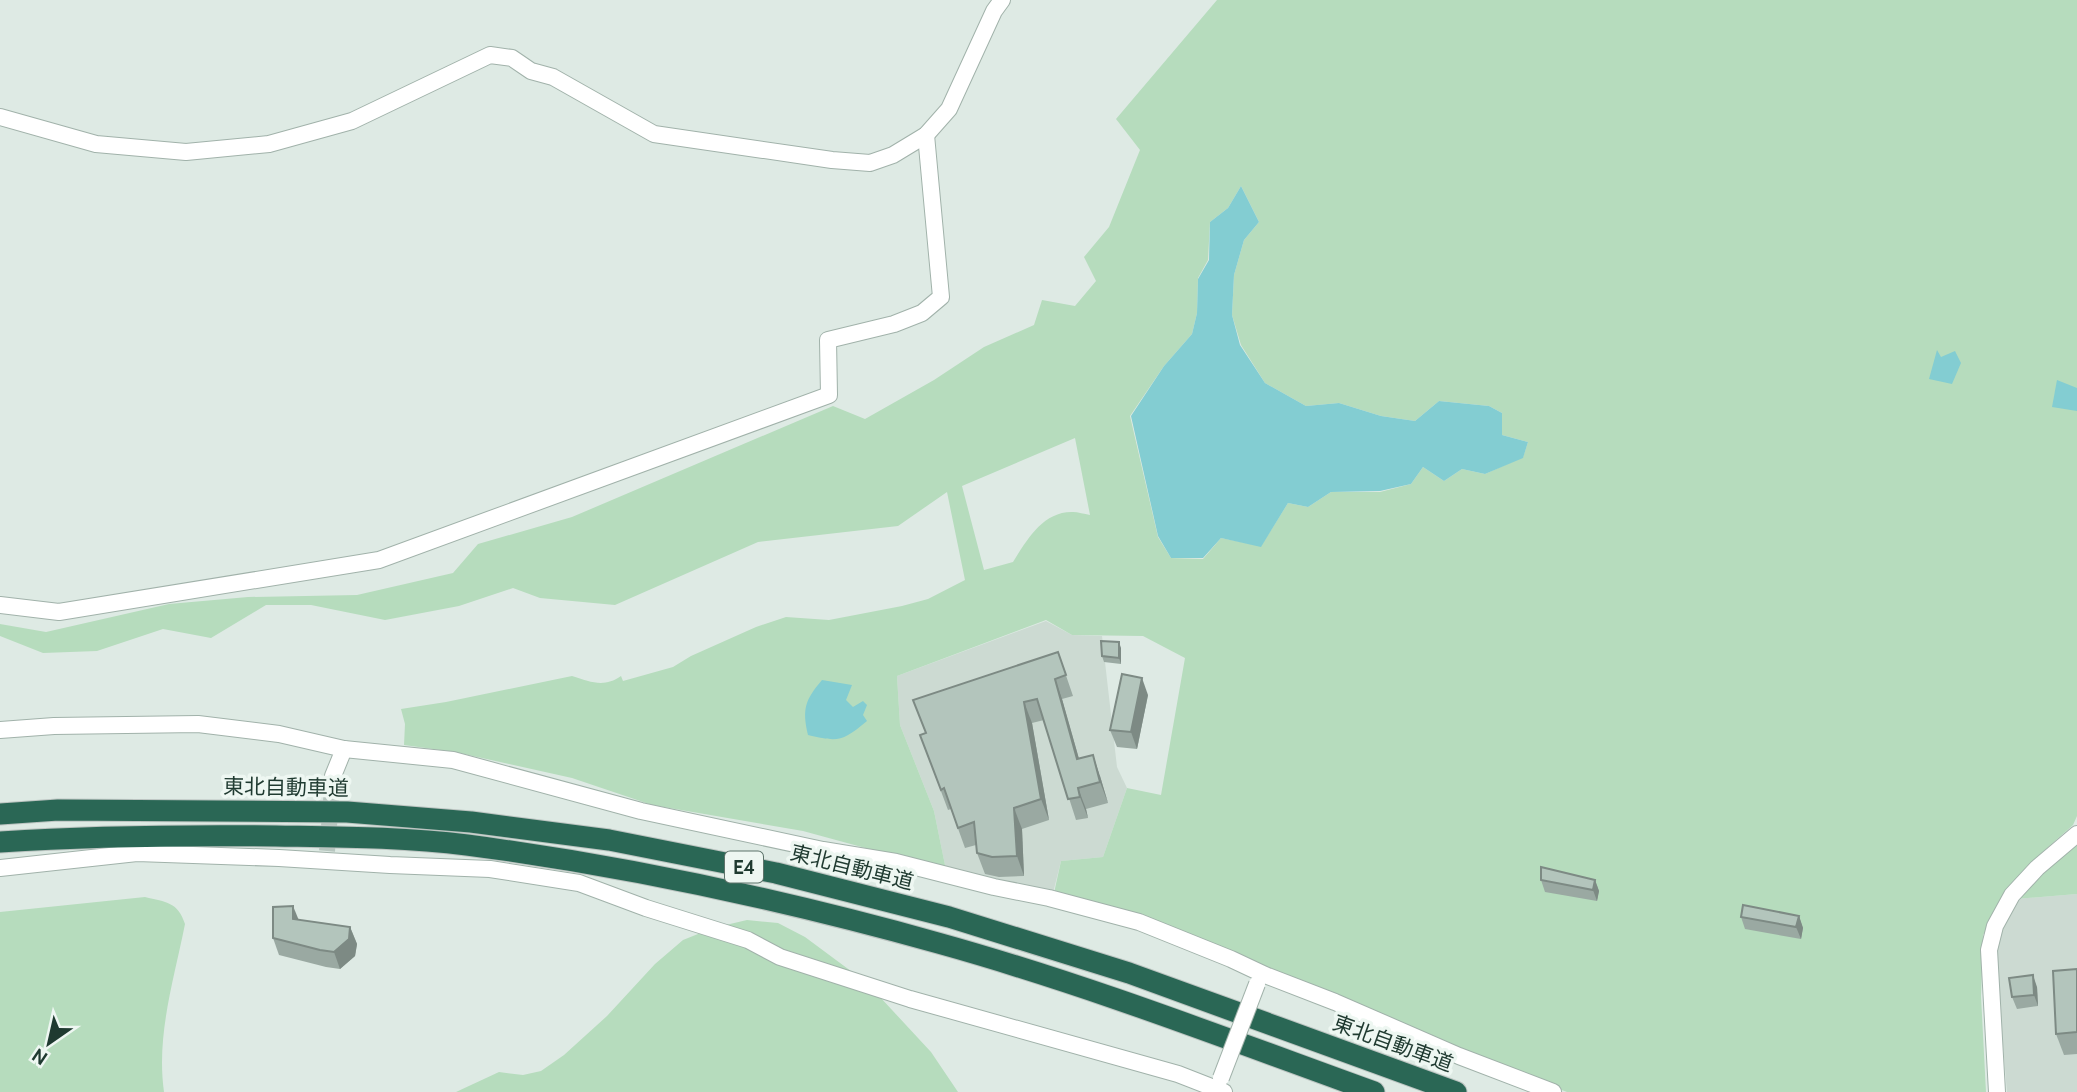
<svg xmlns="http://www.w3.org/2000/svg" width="2077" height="1092" viewBox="0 0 2077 1092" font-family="Cabin,'Noto Sans JP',sans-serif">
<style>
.built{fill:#ccdad2}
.green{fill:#b6dcbd;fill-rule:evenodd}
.water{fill:#83cdd2}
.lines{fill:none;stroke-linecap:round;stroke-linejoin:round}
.minor-tunnel{stroke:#b8c7c0;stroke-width:16;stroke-dasharray:16 8;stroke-linecap:butt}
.minor-casing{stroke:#a1b2aa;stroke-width:18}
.highway-casing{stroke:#bcc4c1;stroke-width:23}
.minor{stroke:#fff;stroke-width:16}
.highway{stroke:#2a6755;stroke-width:21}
.minor-bridge-casing{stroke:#a1b2aa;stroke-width:18;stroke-linecap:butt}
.minor-bridge{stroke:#fff;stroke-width:16}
.wall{fill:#9aa9a2}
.shaded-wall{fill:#7d8a84}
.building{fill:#b3c5bc;stroke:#7d8a84;stroke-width:2}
.labels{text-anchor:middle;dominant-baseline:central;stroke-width:7;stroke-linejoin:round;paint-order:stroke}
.shield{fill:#eef7f2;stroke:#5d736a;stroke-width:2}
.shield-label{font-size:19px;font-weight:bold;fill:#1f3a30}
.street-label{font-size:21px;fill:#1f3a30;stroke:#eef7f2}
</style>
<rect width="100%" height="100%" fill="#deeae4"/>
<g class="built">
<path d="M1046,621L1072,635L1102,636L1117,767L1127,788L1103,857L1061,861L1053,893L946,870L934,811L900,725L897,676Z"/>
<path d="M2077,894V1092H2007L1995,951L1999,928L2015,899Z"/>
</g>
<g class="green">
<path d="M1217,0H2077V816L2073,825L2027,866L2008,892L1983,935L1981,996L1986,1092H1567L1054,893L1061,861L1103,857L1127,788L1161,795L1185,658L1143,636L1072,635L1046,620L897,676L900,725L934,811L946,870L803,831L652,805L572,778L455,752L404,745L405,724L401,709L446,702L572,676C591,682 604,688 621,676L623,681L673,667L691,656L756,627L786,617L829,620L902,606L928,599L965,580L947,492L898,526L758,542L615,605L540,598L513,588L459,606L385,620L311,605H266L211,638L163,629L97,651L43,653L0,636V624L46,632L169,604L248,597L357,595L453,573L478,544L572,517L833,406L865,419L934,380L984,347L1034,325L1042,300L1075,306L1096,281L1084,257L1109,227L1140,150L1116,119ZM1241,186L1259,222L1244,240L1234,275L1232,315L1241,345L1265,383L1306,406L1339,403L1381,416L1415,421L1439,401L1489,406L1502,413V435L1528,442L1523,457L1485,474L1462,469L1444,481L1423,467L1411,484L1380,492H1331L1308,507L1288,503L1261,546L1221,538L1203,559L1171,558L1158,537L1130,416L1164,366L1192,334L1197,313L1198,278L1208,260L1210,222L1228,208ZM1075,438L1090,515C1084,514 1078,512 1073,512C1043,511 1027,540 1013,562L984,570L962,486Z"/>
<path d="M2077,842V894L2015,899Z"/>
<path d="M145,897C166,902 178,902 185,924C174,980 156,1035 164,1092H0V912Z"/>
<path d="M747,920L778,923L805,937L867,983L931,1052L958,1092H456L499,1072L523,1075L541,1071L564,1055L607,1016L655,964L683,940L713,928Z"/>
</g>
<g class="water">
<path d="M1241,186L1259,222L1244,240L1234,275L1232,315L1240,345L1265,383L1306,406L1339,403L1381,416L1415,421L1439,401L1489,406L1502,413V435L1528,442L1523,458L1485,474L1462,469L1444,481L1423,467L1411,484L1380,491L1331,492L1308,507L1288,503L1261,547L1221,538L1203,558H1171L1158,536L1131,416L1164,366L1192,334L1197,313L1198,279L1209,260L1210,222L1228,208Z"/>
<path d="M1937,350L1941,357L1955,351L1961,363L1952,384L1929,379Z"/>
<path d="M2057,380L2077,388V411L2052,407Z"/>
<path d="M822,680L852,685L846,700L853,707L863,701L867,705L863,715L867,721C842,742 838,742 808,735C802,709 805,700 822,680Z"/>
</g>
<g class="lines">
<path class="minor-tunnel" d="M327,851L333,776"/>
<g class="minor-casing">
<g id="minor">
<path d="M0,117L96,144L186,152L269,144L352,121L490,55L512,58L531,71L553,77L654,134L832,160L870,163L893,155L926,135L949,109L994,11L1002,0"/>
<path d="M0,605L59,612L379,560L829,395L828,340L894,324L922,313L941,297L926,135"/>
<path d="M0,730L54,726L198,724L279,734L344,749L453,760L641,811L823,850L896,862L994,887L1049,898L1139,922L1231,959L1265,975L1335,1002L1459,1056L1553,1092"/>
<path d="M333,776L344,749"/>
<path d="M0,868L137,853L279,858L390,865L490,869L579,883L646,908L748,940L780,957L910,999L1178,1074L1224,1092"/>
<path d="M1997,1092L1989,950L1995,926L2012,895L2037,868L2077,834"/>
</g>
</g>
<g class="highway-casing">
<g id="highway">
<path d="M0,814L58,810L347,812L471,822L609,840L776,873L949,917L1129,973L1456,1092"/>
<path d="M0,842C92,836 184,835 276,836C339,837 404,837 467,845C626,866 784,900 938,943C1086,984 1230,1040 1374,1092"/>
</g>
</g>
<use href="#minor" class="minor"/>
<use href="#highway" class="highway"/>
<g class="minor-bridge-casing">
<path id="minor-bridge" d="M1221,1078L1257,984"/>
</g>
<use href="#minor-bridge" class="minor-bridge"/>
</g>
<g class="wall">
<path d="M1121,648V664L1104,662L1102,656Z"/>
<path d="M1058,652L1073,696L1062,699L1079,759L1100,776L1108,803L1086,809L1088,818L1076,820L1044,720L1032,723L1049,820L1022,829L1024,876L999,877L985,874L977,853L976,845L965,848L951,809L948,810L920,735L926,734L913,700Z"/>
<path d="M1148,695L1137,749L1117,747L1110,730Z"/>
<path d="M1541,880H1595L1599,891L1597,901L1545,892Z"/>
<path d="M1799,916L1803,928L1801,939L1745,929L1741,917Z"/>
<path d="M299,920L350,927L357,944L355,956L340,969L326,967L279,955L273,938Z"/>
<path d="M2077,969V1054L2064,1055L2056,1034Z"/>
<path d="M2037,987L2038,1006L2017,1009L2012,997Z"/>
</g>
<g class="shaded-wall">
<path d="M1119,642L1121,648V664L1119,658Z"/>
<path d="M1142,678L1148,695L1137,749L1131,732Z"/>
<path d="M1055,679L1062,699L1085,780L1077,759Z"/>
<path d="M1024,702L1032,723L1049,820L1041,799Z"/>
<path d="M1093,755L1100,776L1108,803L1100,782Z"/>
<path d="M1078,788L1086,809L1088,818L1080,797Z"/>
<path d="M1014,808L1022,829L1024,876L1017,856Z"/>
<path d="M1595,880L1599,891L1597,901L1593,890Z"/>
<path d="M293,906L300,923L293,919Z"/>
<path d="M1799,916L1803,928L1801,939L1796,927Z"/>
<path d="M350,927L357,944L355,956L340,969L334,952Z"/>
<path d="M2033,975L2037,987L2038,1006L2034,995Z"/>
</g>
<g class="building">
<path d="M1101,641L1119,642V658L1102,656Z"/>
<path d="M1058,652L1066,675L1055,679L1077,759L1093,755L1100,782L1078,788L1080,797L1068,799L1037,699L1024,702L1041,799L1014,808L1017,856L992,857L977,853L974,822L958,828L944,788L941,790L920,735L926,733L913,700Z"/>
<path d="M1122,674L1142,678L1131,732L1110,730Z"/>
<path d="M1541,867L1595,880L1593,890L1541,880Z"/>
<path d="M1743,905L1799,916L1796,927L1741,917Z"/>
<path d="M293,906V919L350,927L349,939L334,952L320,950L273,938V907Z"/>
<path d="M2077,969V1032L2056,1034L2053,971Z"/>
<path d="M2033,975L2034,995L2012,997L2009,978Z"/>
</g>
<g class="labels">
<rect class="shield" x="725" y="851.5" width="38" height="31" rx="5"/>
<g class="shield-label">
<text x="744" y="867">E4</text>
</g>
<g class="street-label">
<text transform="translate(286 787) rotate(1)">東北自動車道</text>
<text transform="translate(852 867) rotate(14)">東北自動車道</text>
<text transform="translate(1393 1043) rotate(20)">東北自動車道</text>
</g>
</g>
<g transform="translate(49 1043) rotate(214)" stroke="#eef7f2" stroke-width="5" paint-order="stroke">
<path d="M0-5L12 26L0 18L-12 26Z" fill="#1f3a30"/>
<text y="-10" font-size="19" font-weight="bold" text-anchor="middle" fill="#1f3a30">N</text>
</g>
</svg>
